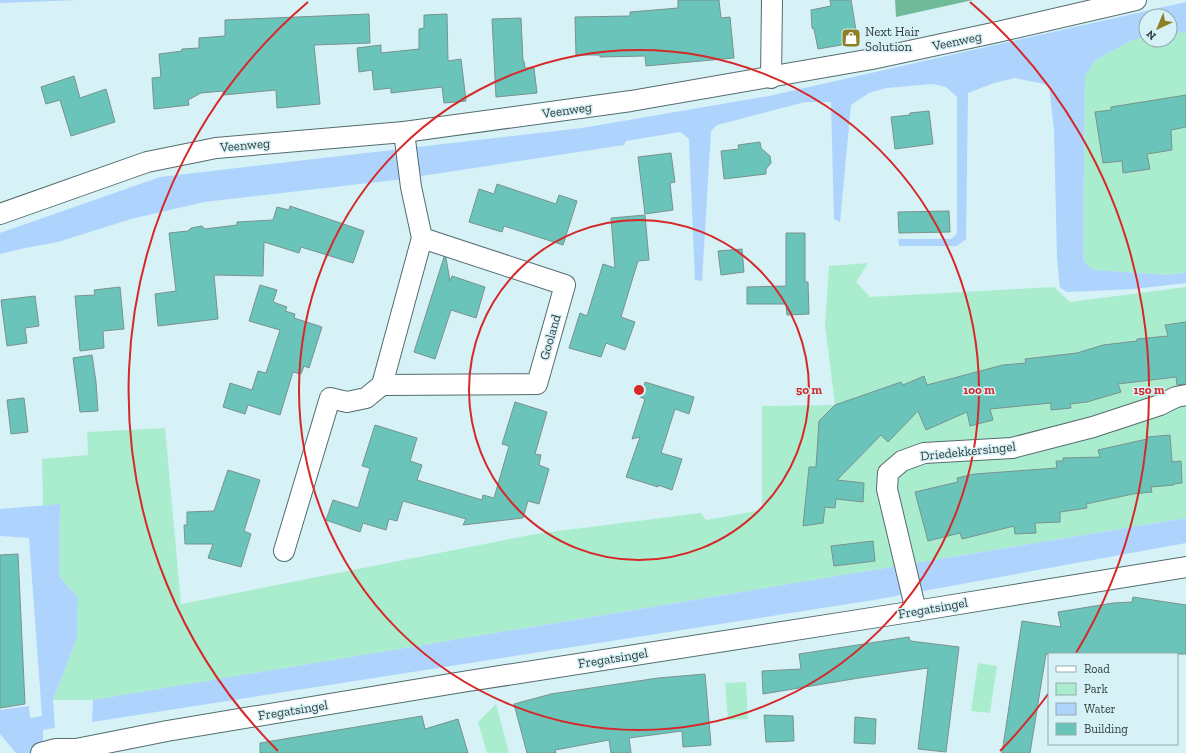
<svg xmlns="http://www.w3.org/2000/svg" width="1186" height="753" viewBox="0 0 1186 753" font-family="'Zilla Slab',serif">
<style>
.green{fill:#aaedce}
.forest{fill:#71ba99}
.water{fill:#aed4fd}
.building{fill:#6bc4ba;stroke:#79928e}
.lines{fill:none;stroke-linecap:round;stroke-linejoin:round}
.street-casing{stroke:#546c6f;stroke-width:22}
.street{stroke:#fff;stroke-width:20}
.ring{fill:none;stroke:#d62828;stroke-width:2}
.labels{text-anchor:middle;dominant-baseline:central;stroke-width:3;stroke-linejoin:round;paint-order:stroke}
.poi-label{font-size:13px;fill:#323d3e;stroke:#d6f2f6;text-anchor:start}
.street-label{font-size:13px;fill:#323d3e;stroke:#d6f2f6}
.centre{fill:#d62828;stroke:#d6f2f6;stroke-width:2}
.ring-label{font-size:12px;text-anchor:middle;font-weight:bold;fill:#d62828;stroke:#d6f2f6;stroke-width:3;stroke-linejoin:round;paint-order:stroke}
</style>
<rect width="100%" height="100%" fill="#d6f2f6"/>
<g class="green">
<path d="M1184,32L1186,33V272L1171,275L1093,270L1084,262L1083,251L1085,76L1096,60L1132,40L1146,37V40H1170V34Z"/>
<path d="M868,263L856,282L870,297L1054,287L1070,302L1186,287V518L93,700H53L77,638L78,598L59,576L60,505L43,506L42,459L88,455L87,432L165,428L181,604L535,534L701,513L706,520L762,510V406L835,405L825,325L829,266Z"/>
<path d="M978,663L997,666L990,713L971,711Z"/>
<path d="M746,682L748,719L728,720L725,683Z"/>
<path d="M496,704L509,753H487L478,722Z"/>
</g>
<path class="forest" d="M895,0H973L896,17Z"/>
<g class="water">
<path d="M0,0H79L0,3Z"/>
<path d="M1186,2V33L1184,32L1170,34V16H1146V37L1132,40L1096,60L1085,76L1083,251L1084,262L1093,270L1171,275L1186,272V283L1134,289L1067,292L1060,288L1057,258L1054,131L1049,85L1015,78L994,83L968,93L966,239L957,246H899L898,239H951L956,235L957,232V97L946,87L933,84L886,88L869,93L851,105L840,222L834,219L831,102H805L717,125L711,131L702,281L695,280L689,139L680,132L626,141L624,145L395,180L204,202L131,219L58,242L25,248L0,254V233L160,177L582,128L769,96Z"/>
<path d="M60,504L59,576L78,598L77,638L53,700L55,728L43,730V740L53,753H16L0,734V710L29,706L30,718L42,716L29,538L0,536V509Z"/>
<path d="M1186,518V543L874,600L92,722L93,700Z"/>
</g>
<g class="building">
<path d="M678,0H719L721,18L730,17L734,58L646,66L645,56L600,57V55H576L575,17L630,16V12L678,8Z"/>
<path d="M830,0H851L858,42L818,49L814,29L812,28L811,10L831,6Z"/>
<path d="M369,14L370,43L314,45L320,104L277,108L276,90L223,95V91L201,93L188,100L189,105L154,109L152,78L161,77L159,54L182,51V49L199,48V38L225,36V20Z"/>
<path d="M447,14L448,61L461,59L466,101L444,103L442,87L391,93V88L374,90L372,70L359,72L357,48L381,45V53L419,49V29L424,28V15Z"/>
<path d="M521,18L523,61H524L525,68H534L537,93L496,97L492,19Z"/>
<path d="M74,76L80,98L106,89L115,122L71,136L60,100L46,104L41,87Z"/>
<path d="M1186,95V127L1171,130L1172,150L1147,154L1150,169L1123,173L1122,161L1103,163L1095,112L1111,110V107Z"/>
<path d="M929,111L933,144L895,149L891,117L910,115V113Z"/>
<path d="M760,142L761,148L770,156L771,163L766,169V174L724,179L721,151L739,149L738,145Z"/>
<path d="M671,153L675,182L670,183L673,210L645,214L638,157Z"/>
<path d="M497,184L556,204L559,195L577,201L563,245L504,226L502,232L469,222L479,189L494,194Z"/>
<path d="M290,206L364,231L353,263L301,247L299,253L264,242L263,276L214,275L218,319L158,326L155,294L176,291L169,233L188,231L191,228L202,226L205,229L237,225V222L273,220L277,207L289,210Z"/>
<path d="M949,211L950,232L899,233L898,212Z"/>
<path d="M645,215L649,260L638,261L621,317L635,322L625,350L606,343L601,357L569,348L580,313L587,316L603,264L615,268L611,218Z"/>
<path d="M786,233H805V282H808L809,314L787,315L786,304H747V287L786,286Z"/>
<path d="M742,249L744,272L721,275L718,251Z"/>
<path d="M444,257L446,258L450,281L452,276L485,287L476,318L451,310L435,359L414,352Z"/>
<path d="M260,285L277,290L273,302L287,307L285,311L295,314L294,318L322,327L309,368L304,366L301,374L293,372L280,415L248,405L245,414L223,407L230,383L252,390L258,371L266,373L280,330L249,321Z"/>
<path d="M120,287L124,329L103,331L104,348L80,351L75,296L95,295L94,290Z"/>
<path d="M35,296L39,326L25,328L27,343L7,346L1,300Z"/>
<path d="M1186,322V384L1177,385L1176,377L1118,384L1121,392L1087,402L1070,404L1071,408L1051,410V403L990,409L993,420L970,426L967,412L926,430L918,411L888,442L881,435L837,480L864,483L863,502L836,499L835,508L825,507L823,523L803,526L809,467H816L819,421L835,405L901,382L903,385L924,376L927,385L1003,365L1026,363L1025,359L1077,353L1103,345L1137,341V339L1168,336L1165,325Z"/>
<path d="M92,355L96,382L98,411L80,412L73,358Z"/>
<path d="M645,382L694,397L689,414L675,409L661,453L682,459L672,490L658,485V487L626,477L640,437L632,439L645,399L640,397Z"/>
<path d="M24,398L28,432L11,434L7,400Z"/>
<path d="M515,402L547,412L535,454L541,455L539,465L549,469L539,504L528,501L523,518L463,525L466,519L403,501L397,521L389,519L386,530L363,523L360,532L326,520L333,500L358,508L370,468L362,466L375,425L417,438L410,461L422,465L417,480L482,500L483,495L494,498L509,446L502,444Z"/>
<path d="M1170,435L1172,462L1181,461L1182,483L1174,484V485L1151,487L1152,492L1133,494L1086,504L1087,508L1060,512V522L1035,523L1036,533L1015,534L1014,526L962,539L960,533L928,541L915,492L958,482L957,478L975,474L1057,468L1056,461H1063V458L1100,457L1098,450L1147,439V437Z"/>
<path d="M228,470L260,480L244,531L251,534L241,567L208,558L213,544H185L184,525H187V512L214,511Z"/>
<path d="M873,541L875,561L834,566L831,546Z"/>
<path d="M18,554L25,704L0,708V555Z"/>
<path d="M1133,597L1186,605V654H1046L1030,753H1002L1022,621L1061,627L1058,612L1113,603L1132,602Z"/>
<path d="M909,637L910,641L959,647L946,752L918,749L928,668L859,678L763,694L762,671L801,669L799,654Z"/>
<path d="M705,674L711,745L683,747L682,731L629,738L631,753H611L609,740L555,750L556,753H527L514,704L551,694L658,678Z"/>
<path d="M764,715L793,716L794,741L766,742Z"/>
<path d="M422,716L425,729L458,719L468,753H260V743Z"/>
<path d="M855,717L876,719L875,744L854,743Z"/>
</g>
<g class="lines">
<g class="street-casing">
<g id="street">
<path d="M771,78L772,0"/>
<path d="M0,214L147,162L216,148L404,132L631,101L872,59L993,33L1136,0"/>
<path d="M382,385L537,384L565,285L422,238"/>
<path d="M284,551L330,398L347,402L366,398L382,385L422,238L411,187L404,132"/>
<path d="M916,611L887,489L888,473L902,461L924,453L1012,448L1093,427L1160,405L1176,397L1186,395"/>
<path d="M41,753L56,749H76L167,731L462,682L916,611L1186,567"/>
</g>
</g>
<use href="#street" class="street"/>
</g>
<g class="ring">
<circle cx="639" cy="390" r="170"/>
<circle cx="639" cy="390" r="340"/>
<path d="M1049 693A510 510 0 0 1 1000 751M278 751A510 510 0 0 1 308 2M970 2A510 510 0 0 1 1076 653"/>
</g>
<defs>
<g id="shop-square" transform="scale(1)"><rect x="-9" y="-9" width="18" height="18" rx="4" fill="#8e7e24" stroke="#d6f2f6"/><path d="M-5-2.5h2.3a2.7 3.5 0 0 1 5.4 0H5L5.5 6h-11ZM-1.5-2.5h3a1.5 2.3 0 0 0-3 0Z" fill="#fff"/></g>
</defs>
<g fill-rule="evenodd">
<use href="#shop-square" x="851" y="38"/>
</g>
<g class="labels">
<g class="poi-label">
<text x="865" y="31">Next Hair<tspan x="865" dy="15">Solution</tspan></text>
</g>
<g class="street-label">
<text transform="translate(957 41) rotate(-12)">Veenweg</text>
<text transform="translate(567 110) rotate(-8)">Veenweg</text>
<text transform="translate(245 145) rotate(-5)">Veenweg</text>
<text transform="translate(550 337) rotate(-74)">Gooland</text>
<text transform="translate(968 451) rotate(-6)">Driedekkersingel</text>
<text transform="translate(933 608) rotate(-10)">Fregatsingel</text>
<text transform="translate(613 658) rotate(-9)">Fregatsingel</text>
<text transform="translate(293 710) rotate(-9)">Fregatsingel</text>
</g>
</g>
<circle cx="639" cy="390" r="6" class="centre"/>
<g class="ring-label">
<text x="809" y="394">50 m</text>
<text x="979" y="394">100 m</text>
<text x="1149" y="394">150 m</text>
</g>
<rect x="1048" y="653" width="130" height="92" fill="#d6f2f6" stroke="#94aaac"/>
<rect x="1056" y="666" width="20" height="6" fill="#ffffff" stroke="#94aaac"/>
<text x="1084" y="673" font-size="12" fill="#323d3e">Road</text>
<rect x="1056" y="683" width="20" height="12" fill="#aaedce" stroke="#94aaac"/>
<text x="1084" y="693" font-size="12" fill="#323d3e">Park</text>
<rect x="1056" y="703" width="20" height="12" fill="#aed4fd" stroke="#94aaac"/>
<text x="1084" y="713" font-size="12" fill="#323d3e">Water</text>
<rect x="1056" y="723" width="20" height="12" fill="#6bc4ba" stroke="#94aaac"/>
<text x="1084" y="733" font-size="12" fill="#323d3e">Building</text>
<g transform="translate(1158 28) rotate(224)"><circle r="19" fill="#d6f2f6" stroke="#94aaac"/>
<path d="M0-3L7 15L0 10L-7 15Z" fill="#8e7e24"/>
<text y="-6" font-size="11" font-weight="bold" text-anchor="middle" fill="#323d3e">N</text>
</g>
</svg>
